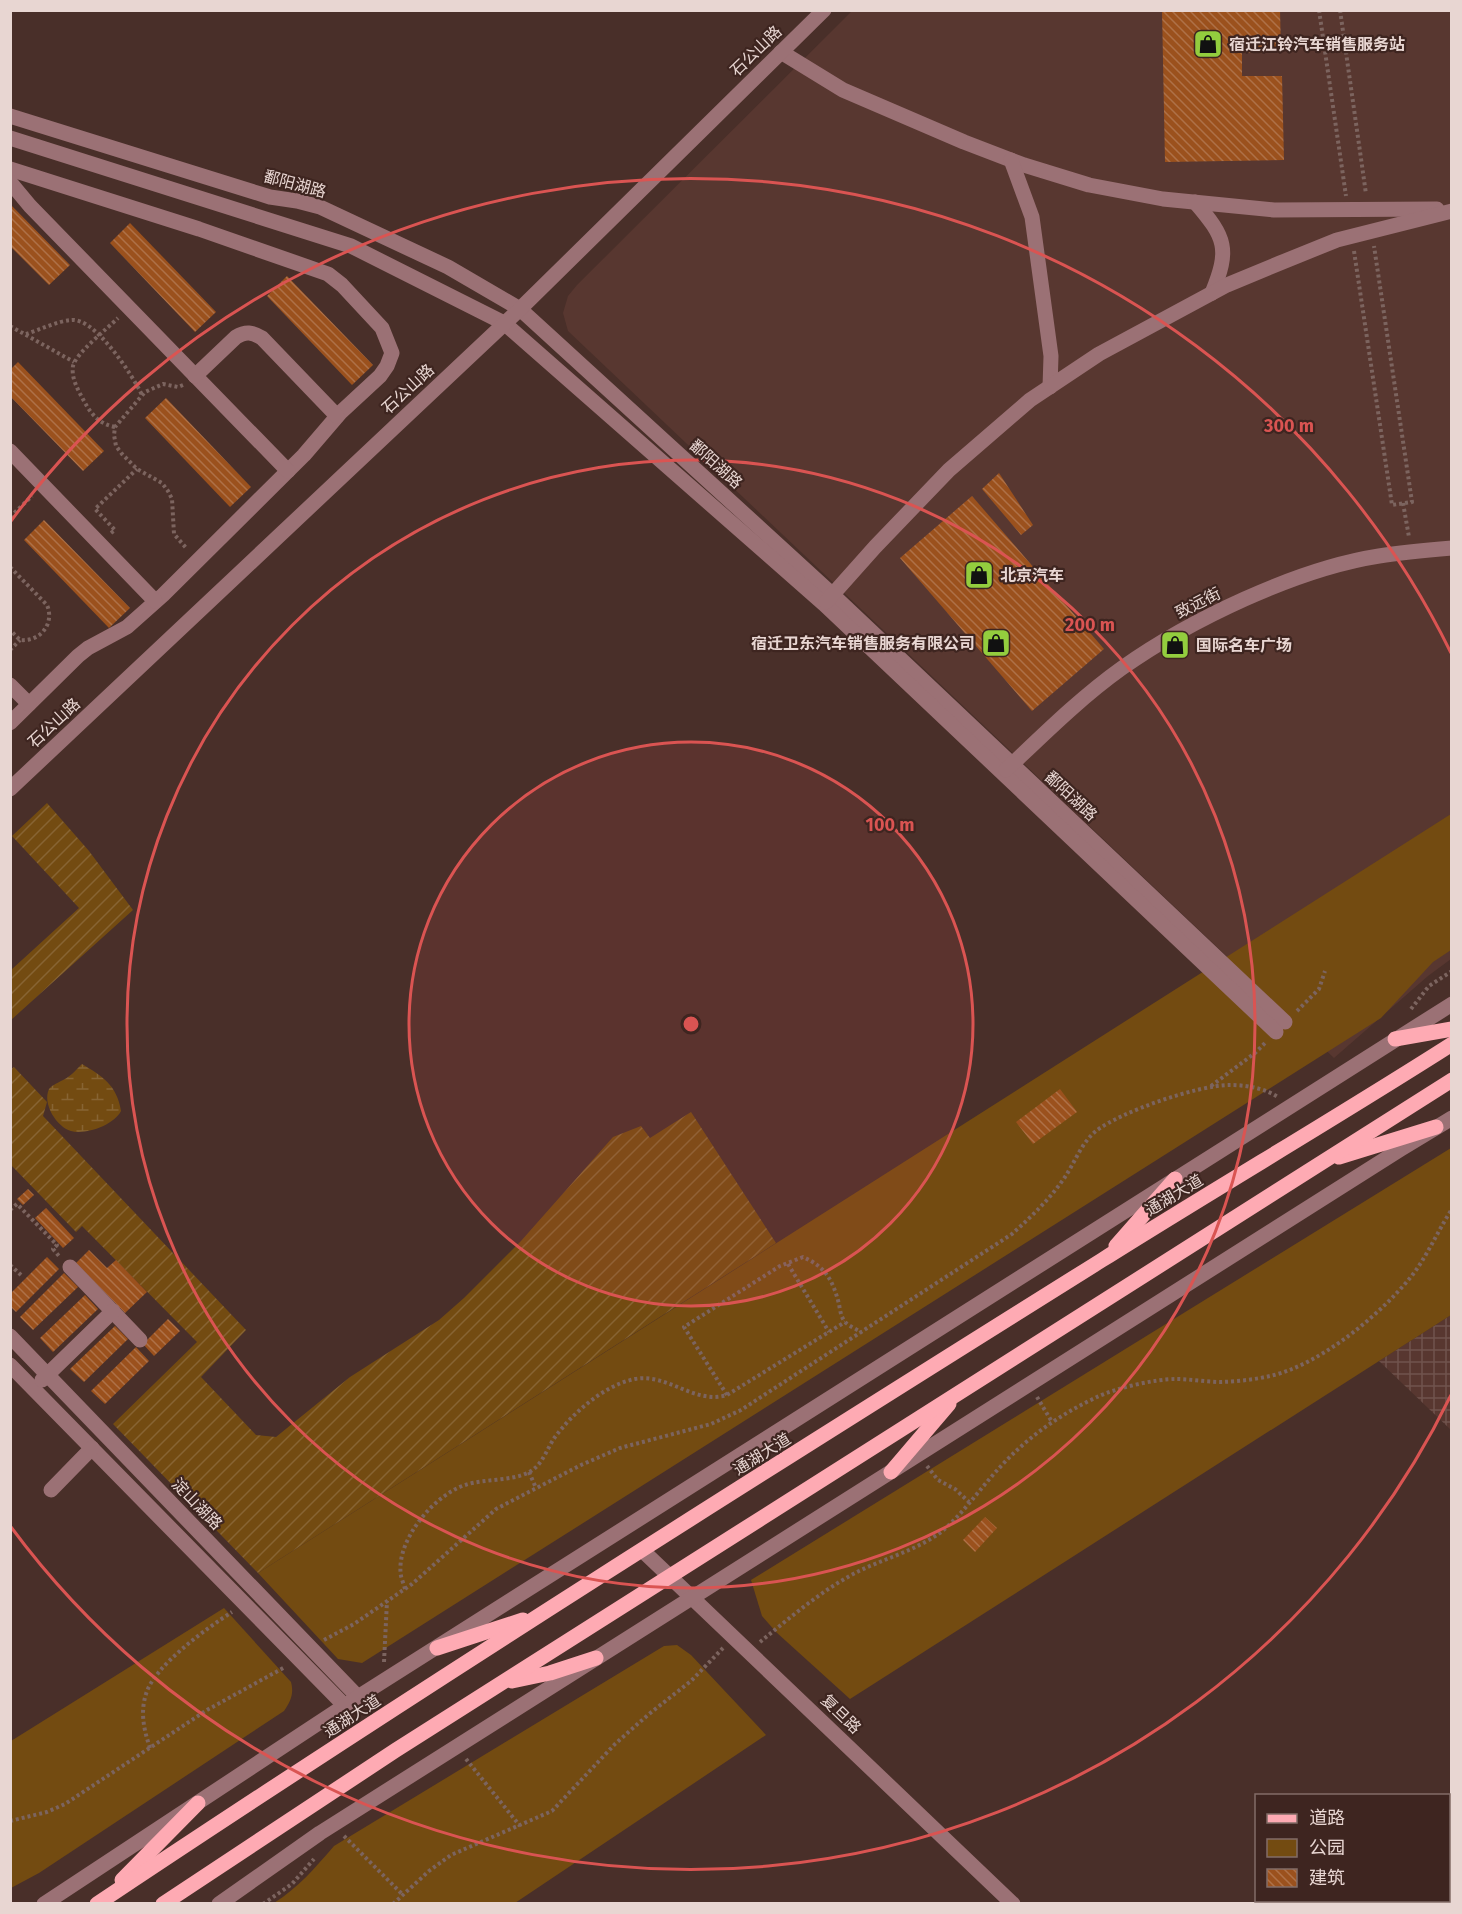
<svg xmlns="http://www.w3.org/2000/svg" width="1462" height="1914" viewBox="0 0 1462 1914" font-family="'Fira Sans','Noto Sans SC',sans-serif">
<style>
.built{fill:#583730}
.industrial{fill:url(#industrial-grid)}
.wetland{fill:url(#wetland-marsh)}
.park{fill:#734b11}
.garden{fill:url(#garden-furrows)}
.building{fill:url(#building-back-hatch)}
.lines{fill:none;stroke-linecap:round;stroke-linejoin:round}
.path{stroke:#7c645f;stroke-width:4;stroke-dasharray:3 3;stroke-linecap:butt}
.minor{stroke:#9b7175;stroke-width:15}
.major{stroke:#feaab3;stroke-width:15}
.ring{fill:none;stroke:#da5452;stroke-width:3}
.labels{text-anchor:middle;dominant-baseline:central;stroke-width:4.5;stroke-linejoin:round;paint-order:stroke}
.poi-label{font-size:16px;font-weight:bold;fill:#e8d6d2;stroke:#3e2520;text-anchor:start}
.street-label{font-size:16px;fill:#e8d6d2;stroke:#3e2520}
.centre{fill:#da5452;stroke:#3e2520;stroke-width:3}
.ring-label{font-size:18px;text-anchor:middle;font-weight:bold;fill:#da5452;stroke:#3e2520;stroke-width:4.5;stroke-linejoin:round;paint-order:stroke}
</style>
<defs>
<pattern id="industrial-grid" width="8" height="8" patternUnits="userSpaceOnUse" patternTransform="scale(1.5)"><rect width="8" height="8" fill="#583730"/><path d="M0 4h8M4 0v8" fill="none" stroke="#70534d"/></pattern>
<pattern id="wetland-marsh" width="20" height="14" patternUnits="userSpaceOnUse" patternTransform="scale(1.5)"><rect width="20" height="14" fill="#734b11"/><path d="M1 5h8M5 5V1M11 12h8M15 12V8" fill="none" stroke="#876433"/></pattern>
<pattern id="garden-furrows" width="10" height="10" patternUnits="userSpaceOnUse" patternTransform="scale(1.5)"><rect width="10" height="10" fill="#734b11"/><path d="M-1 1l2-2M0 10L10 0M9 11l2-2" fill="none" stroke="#876433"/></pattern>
<pattern id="building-back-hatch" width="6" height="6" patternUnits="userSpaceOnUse" patternTransform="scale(1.5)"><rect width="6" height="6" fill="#9b511d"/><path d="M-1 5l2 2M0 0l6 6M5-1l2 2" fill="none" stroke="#ae7148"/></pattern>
</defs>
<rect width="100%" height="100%" fill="#492f29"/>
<path class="built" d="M852,11H1451V959L1428,976L1334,1058L568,331L563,313L568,296L577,285Z"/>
<path class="industrial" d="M1451,1315V1430L1379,1361Z"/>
<path class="wetland" d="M82,1064C102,1076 117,1085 121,1111C114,1125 86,1135 71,1131C57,1127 42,1104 49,1089C52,1085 56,1084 61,1081C70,1077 75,1071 82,1064Z"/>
<g class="park">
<path d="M1451,814V950L1433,962L1381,1018L362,1663L338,1659L258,1573Z"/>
<path d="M1451,1148V1315L850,1699L776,1632L762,1616L751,1580Z"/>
<path d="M224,1608L291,1682C294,1694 291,1700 284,1711L39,1873L11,1888V1741Z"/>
<path d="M677,1645L691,1655L766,1735L515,1903H274C299,1887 314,1869 334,1846L664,1646Z"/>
</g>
<g class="garden">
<path d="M47,803L89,851L133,910L11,1020V970L79,908L12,836Z"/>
<path d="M14,1067L47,1102L43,1116L246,1330L201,1377L256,1435L276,1437L350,1377L439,1320L464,1298L521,1241L613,1137L641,1126L650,1138L691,1112L776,1243L258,1573L113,1424L197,1342L82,1226L76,1232L11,1165L10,1070Z"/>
</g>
<g class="building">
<path d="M1162,10H1280L1281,52L1242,53V76H1282L1284,160L1165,162Z"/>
<path d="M10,204L70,265L49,285L10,246Z"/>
<path d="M130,223L216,312L195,332L110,243Z"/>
<path d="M287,276L373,365L352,385L267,296Z"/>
<path d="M18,362L104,451L83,471L10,396V370Z"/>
<path d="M166,398L251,487L230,507L145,418Z"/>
<path d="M999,473L1033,525L1021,535L982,489Z"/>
<path d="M972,496L1104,649L1032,711L900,558Z"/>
<path d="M44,520L130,608L109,628L24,540Z"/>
<path d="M1060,1089L1077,1112L1033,1144L1016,1122Z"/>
<path d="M28,1189L34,1195L23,1205L17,1199Z"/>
<path d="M46,1208L74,1238L63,1248L35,1218Z"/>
<path d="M89,1250L107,1268L116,1260L147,1292L125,1313L76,1263Z"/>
<path d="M47,1257L59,1269L16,1312L10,1306V1294Z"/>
<path d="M64,1273L78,1287L33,1330L20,1317Z"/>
<path d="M85,1295L98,1309L53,1352L40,1338Z"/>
<path d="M168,1319L180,1331L154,1356L143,1344Z"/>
<path d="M115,1326L128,1339L84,1382L70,1369Z"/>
<path d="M136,1347L149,1361L105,1404L91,1391Z"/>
<path d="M985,1517L997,1528L975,1552L963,1540Z"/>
</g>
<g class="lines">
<g class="path">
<path d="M1319,10L1346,196"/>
<path d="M1340,10L1366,194"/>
<path d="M1354,251L1392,505L1412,502L1374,246"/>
<path d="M10,326L74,362"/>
<path d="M26,334C39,330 58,321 71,320C95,317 133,376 142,395"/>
<path d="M183,385L178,387L163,384L145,392L115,427L114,435L116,446L122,454L137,469L162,483L168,491L172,499L174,534L187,549"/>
<path d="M115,427C99,424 91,414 84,401C78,390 71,378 73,366C76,353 108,328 118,318"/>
<path d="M1403,503L1409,537"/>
<path d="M10,517L32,496"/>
<path d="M111,533L115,530L95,509L137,469"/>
<path d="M10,567L47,605C55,624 40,642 20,640L10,630"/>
<path d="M10,650L20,640"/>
<path d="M1411,1009L1429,986L1452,971"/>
<path d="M1297,1011L1319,989L1325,971"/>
<path d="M1211,1086L1255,1053L1266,1042"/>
<path d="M10,1210L17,1204L57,1245L53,1249L59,1256"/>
<path d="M788,1264L829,1332"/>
<path d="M10,1265L21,1275"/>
<path d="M727,1395L684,1327L780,1266L803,1257C826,1267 833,1281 839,1304C840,1310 841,1317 845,1322C849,1326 856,1329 861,1332"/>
<path d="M1037,1397L1052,1422"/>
<path d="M927,1466L938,1480L955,1489L969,1502"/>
<path d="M529,1472L536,1488"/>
<path d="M405,1589C404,1585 402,1580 401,1576C395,1541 434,1495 465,1485C485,1478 520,1482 535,1468C544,1460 548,1447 555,1437C573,1413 604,1385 635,1379C668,1373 695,1405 727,1395L845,1322"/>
<path d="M324,1640L354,1624L412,1584L496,1509L581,1465L620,1448L711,1424L741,1410L1012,1234C1032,1216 1050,1199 1065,1177C1075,1162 1082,1142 1096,1131C1120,1112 1198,1085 1230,1085C1246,1085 1264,1088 1278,1097"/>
<path d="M760,1642C791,1617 823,1589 859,1571C886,1558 917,1550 941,1532C964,1513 981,1487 1002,1465C1029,1436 1061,1414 1097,1397C1116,1388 1155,1379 1176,1379C1191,1379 1206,1382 1221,1382C1244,1381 1271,1378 1292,1369C1334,1352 1381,1313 1410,1278C1427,1257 1437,1232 1452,1209"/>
<path d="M384,1662L387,1601"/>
<path d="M150,1748C144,1730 140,1713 146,1694C154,1666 207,1628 232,1612"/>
<path d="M466,1759L520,1826"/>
<path d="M10,1821L47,1812L65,1804L207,1710L285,1667"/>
<path d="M344,1836L403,1895"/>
<path d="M263,1904L292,1884L314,1859"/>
<path d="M393,1904L429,1871L451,1855L552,1811L615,1744L649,1714L691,1681L723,1648"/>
</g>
<g class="minor">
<path d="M781,52L843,90L964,142L1024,165L1089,185L1163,199L1274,210L1437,209"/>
<path d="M10,116L270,197L297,201L320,207L448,267L520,309L833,595L1285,1022"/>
<path d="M10,138L351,246L504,323L824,604L1276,1032"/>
<path d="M1011,160L1032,217L1051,356L1050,387"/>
<path d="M10,169L199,229L328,274L342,285L382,328L392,353L387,366L380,376L340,413L304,455L163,595L127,627L88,648L78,656L10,723"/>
<path d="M10,182L30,206L288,471"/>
<path d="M1195,202C1226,238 1230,249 1212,293"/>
<path d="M195,376L236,337C246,331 252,332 262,338L337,416"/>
<path d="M10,451L155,601"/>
<path d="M826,602L875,547L949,470L1030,400L1099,354L1227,285L1280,263L1337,240L1452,211"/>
<path d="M10,685L29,704"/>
<path d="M1006,770C1043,735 1080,698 1122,668C1190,620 1296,569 1379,556C1403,552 1427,550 1452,548"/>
<path d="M10,789L520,309L824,10"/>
<path d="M70,1267L140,1340"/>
<path d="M10,1336L358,1697"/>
<path d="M10,1365L345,1706"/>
<path d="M42,1380L113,1311"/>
<path d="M51,1490L92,1448"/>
<path d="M643,1551L1013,1904"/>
<path d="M44,1904L358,1697L1452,1004"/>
<path d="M219,1904L320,1833L1401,1149L1452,1118"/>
</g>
<g class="major">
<path d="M1395,1039L1452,1029"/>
<path d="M1339,1157L1436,1127"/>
<path d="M1116,1246L1175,1179"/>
<path d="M891,1472L949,1404"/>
<path d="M437,1648L523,1620"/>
<path d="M512,1681L550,1673L596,1658"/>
<path d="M122,1880L198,1803"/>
<path d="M97,1904C428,1683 765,1471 1102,1260C1218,1187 1336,1118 1452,1044"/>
<path d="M163,1904L396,1750L1452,1080"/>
</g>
</g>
<circle cx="691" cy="1024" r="282" fill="#da5452" fill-opacity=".12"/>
<g class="ring">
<circle cx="691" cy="1024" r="282"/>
<circle cx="691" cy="1024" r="564"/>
<path d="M1451 1395A846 846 0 0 1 11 1527M11 521A846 846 0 0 1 1451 653"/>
</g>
<defs>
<g id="shop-square" transform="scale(1.5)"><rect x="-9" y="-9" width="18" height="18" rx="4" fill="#93cd3e" stroke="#3e2520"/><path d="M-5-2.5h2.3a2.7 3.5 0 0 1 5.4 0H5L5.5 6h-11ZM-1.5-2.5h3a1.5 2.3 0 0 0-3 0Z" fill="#111"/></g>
</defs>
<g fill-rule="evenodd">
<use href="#shop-square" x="1208" y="44"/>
<use href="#shop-square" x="979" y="575"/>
<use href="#shop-square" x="996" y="643"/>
<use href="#shop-square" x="1175" y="645"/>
</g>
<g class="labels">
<g class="poi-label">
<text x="1229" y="44">宿迁江铃汽车销售服务站</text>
<text x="1000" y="575">北京汽车</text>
<text x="975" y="643" text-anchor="end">宿迁卫东汽车销售服务有限公司</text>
<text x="1196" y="645">国际名车广场</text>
</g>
<g class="street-label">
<text transform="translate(756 51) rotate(-44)">石公山路</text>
<text transform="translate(295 184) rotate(15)">鄱阳湖路</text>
<text transform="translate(408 389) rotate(-43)">石公山路</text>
<text transform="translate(716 464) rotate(42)">鄱阳湖路</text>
<text transform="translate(1198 603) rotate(-27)">致远街</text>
<text transform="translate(54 723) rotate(-43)">石公山路</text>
<text transform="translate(1071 796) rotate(43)">鄱阳湖路</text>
<text transform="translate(1174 1195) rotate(-31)">通湖大道</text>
<text transform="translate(762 1454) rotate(-32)">通湖大道</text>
<text transform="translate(197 1504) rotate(46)">淀山湖路</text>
<text transform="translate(841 1714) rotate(44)">复旦路</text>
<text transform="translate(352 1716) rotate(-33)">通湖大道</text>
</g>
</g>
<circle cx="691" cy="1024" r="9" class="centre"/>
<g class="ring-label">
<text x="1289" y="432">300 m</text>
<text x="1090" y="631">200 m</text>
<text x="890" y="831">100 m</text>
</g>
<rect width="1462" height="1914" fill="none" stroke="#e8d6d2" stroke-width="24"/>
<rect x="1255" y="1794" width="195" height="108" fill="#3e2520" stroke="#826c67" stroke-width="1.5"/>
<rect x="1267" y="1814" width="30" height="9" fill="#feaab3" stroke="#826c67" stroke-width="1.5"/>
<text x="1309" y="1824" font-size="18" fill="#e8d6d2">道路</text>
<rect x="1267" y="1839" width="30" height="18" fill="#734b11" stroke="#826c67" stroke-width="1.5"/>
<text x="1309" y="1854" font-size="18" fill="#e8d6d2">公园</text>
<rect x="1267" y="1869" width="30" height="18" fill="url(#building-back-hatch)" stroke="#826c67" stroke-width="1.5"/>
<text x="1309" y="1884" font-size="18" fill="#e8d6d2">建筑</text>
</svg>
